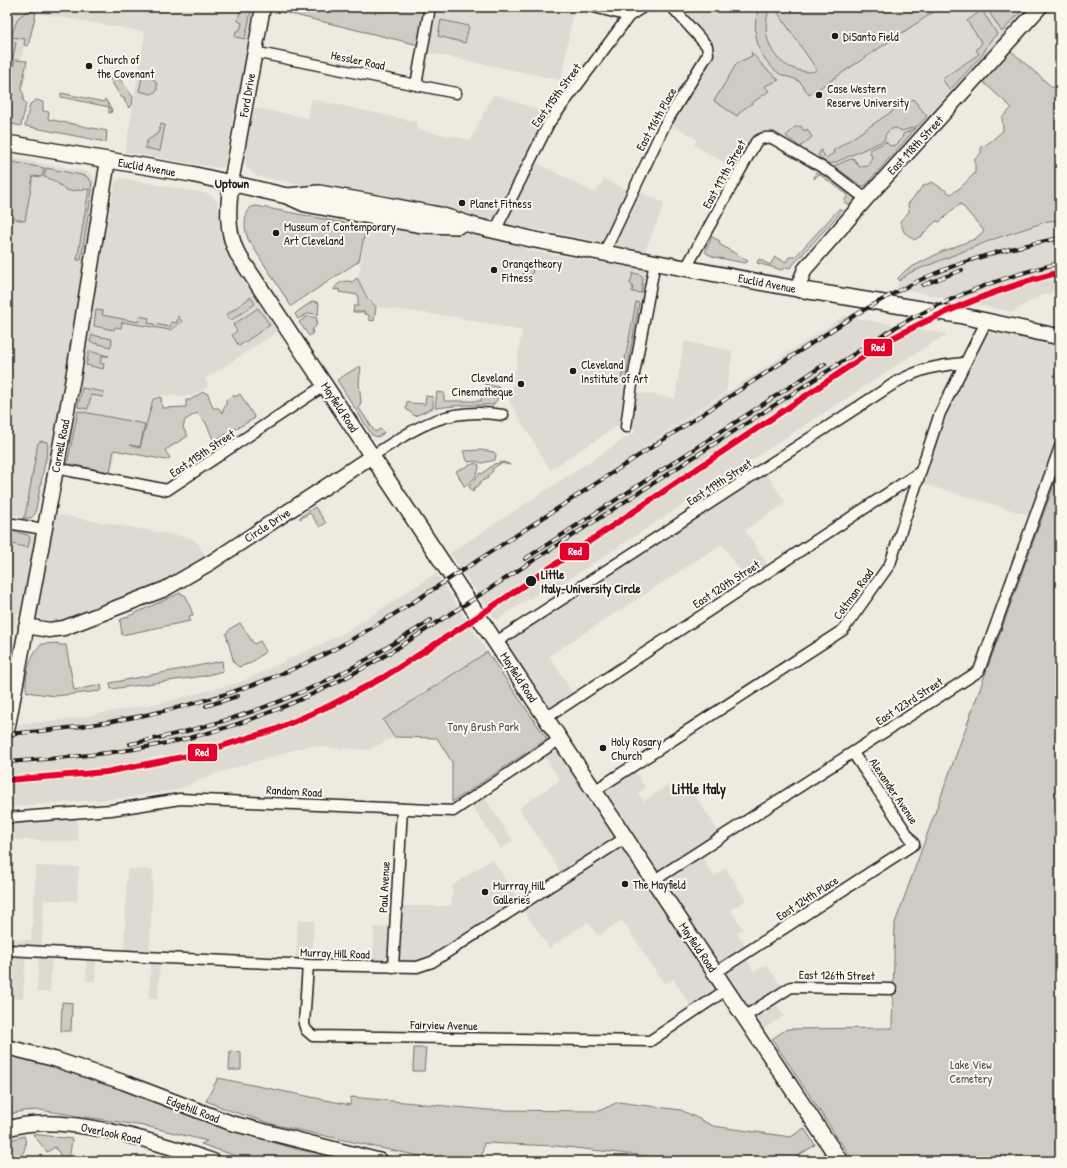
<svg xmlns="http://www.w3.org/2000/svg" width="1067" height="1168" viewBox="0 0 1067 1168" font-family="'Patrick Hand',sans-serif">
<style>
.built{fill:#dedad1}
.green{fill:#ceccc2;stroke:#75746f}
.lines{fill:none;stroke-linecap:round;stroke-linejoin:round}
.street-casing{stroke:#1c1c1c;stroke-width:13}
.secondary-casing{stroke:#1c1c1c;stroke-width:17}
.primary-casing{stroke:#1c1c1c;stroke-width:18}
.street{stroke:#fbf7ec;stroke-width:10}
.secondary{stroke:#fbf7ec;stroke-width:14}
.primary{stroke:#fbf7ec;stroke-width:15}
.rail-casing{stroke:#1c1c1c;stroke-width:4}
.rail{stroke:#fbf7ec;stroke-width:2.5;stroke-dasharray:8;stroke-linecap:butt}
.metro-1-casing{stroke:#fbf7ec;stroke-width:9}
.metro-1{stroke:#e4002b;stroke-width:6}
.poi-dot{fill:#1c1c1c;stroke:#fbf7ec;stroke-width:1.5}
.labels{text-anchor:middle;dominant-baseline:central;stroke-width:4;stroke-linejoin:round;paint-order:stroke}
.poi-label{font-size:12px;fill:#1c1c1c;stroke:#fbf7ec;text-anchor:start}
.street-label{font-size:12px;fill:#1c1c1c;stroke:#fbf7ec}
.stop-label{font-size:12px;font-weight:bold;fill:#1c1c1c;stroke:#fbf7ec;text-anchor:start}
.park-label{font-size:12px;fill:#51514e;stroke:#fbf7ec}
.neighbourhood-label{font-size:13px;font-weight:bold;fill:#1c1c1c;stroke:#fbf7ec}
.quarter-label{font-size:14px;font-weight:bold;fill:#1c1c1c;stroke:#fbf7ec}
.line-badge{stroke:#fbf7ec;stroke-width:1.5}
.badge-label{font-size:11px;text-anchor:middle;font-weight:bold;fill:#fff}
</style>
<rect width="100%" height="100%" fill="#eeeadf"/>
<filter id="ink" filterUnits="userSpaceOnUse"><feTurbulence type="fractalNoise" baseFrequency=".025" numOctaves="2"/><feDisplacementMap in="SourceGraphic" scale="8" xChannelSelector="R" yChannelSelector="G"/><feConvolveMatrix kernelMatrix="1 2 1 2 8 2 1 2 1" color-interpolation-filters="sRGB"/></filter>
<g filter="url(#ink)">
<g class="built">
<path d="M7,7H574L561,80L426,52L427,47L267,8L244,113L234,112L224,166L219,168L125,152L145,32L36,13L30,39L25,40L7,131Z"/>
<path d="M679,7H1030L868,188L864,189L773,131H766L757,134L732,167L694,145L697,139L670,124L710,45L706,35Z"/>
<path d="M493,94L547,113L525,157L595,193L604,179L636,194L638,191L665,203L645,251L529,228L525,250L642,269L646,273L627,391L675,398L684,341L733,351L726,392L644,446L632,426L619,425L550,470L510,402L522,331L455,317L376,307L358,281L370,198L256,176L247,168L245,162L251,107L308,118L312,99L417,122L416,129L471,140Z"/>
<path d="M7,157L88,172L95,179V210L86,267L99,268L115,183L120,178L210,194L218,203L220,231L226,253L279,331L205,379L209,386L192,396L162,395L152,398L140,448L117,444L111,475L45,462L35,514L31,518L7,514Z"/>
<path d="M1060,220V290L1038,297L1012,312L896,288L899,281L909,273L946,257L1048,221Z"/>
<path d="M844,316L947,334L908,358L557,587L554,583L496,620L450,553L635,432L644,447Z"/>
<path d="M986,322L1060,337V447L1035,517L917,482L940,413Z"/>
<path d="M763,469L786,503L745,530L771,570L749,584L722,544L549,656L576,698L546,718L496,642Z"/>
<path d="M56,514L191,538L198,544L210,563L105,613L36,627L37,618L17,614L7,663V529L50,538Z"/>
<path d="M436,573L487,652L383,720L394,737L369,750L307,746L214,774L177,790L125,798L7,807V729L18,728V724L64,720L164,702L241,682L346,632Z"/>
<path d="M560,739L594,791L632,767L646,788L638,793L644,801L668,785L673,792L687,783L722,837L699,852L714,876L726,868L746,900L731,910L743,929L737,933L749,951L744,955L754,972L766,964L784,990L772,998L784,1016L756,1034L726,990L694,1011L673,979L664,984L622,920L598,936L588,922L549,948L518,902L422,961L402,963L373,962L374,927H387L401,906H451L453,885L492,859L525,910L567,882L519,808L560,780L542,752Z"/>
<path d="M481,792L513,841L501,849L469,801Z"/>
<path d="M77,818L78,842L7,839V823Z"/>
<path d="M36,866L79,867L77,901L44,900L41,957L52,958L50,992H37L39,946H26L23,999L13,998L15,945L7,944V939L31,940Z"/>
<path d="M127,869L153,870L150,950H124Z"/>
<path d="M298,920L314,921L312,958H296Z"/>
<path d="M87,960H96L95,981H86Z"/>
<path d="M151,962L160,963L158,999L149,998Z"/>
</g>
<g class="green">
<path d="M241,7H252L245,39L235,37L236,31L240,30L242,23L238,21Z"/>
<path d="M271,7H426L419,45L270,9Z"/>
<path d="M759,7H770C760,32 770,63 798,70C804,72 812,73 817,70L774,7H941L809,95C806,91 803,85 800,82C795,78 786,77 780,74C758,59 750,31 759,7Z"/>
<path d="M986,7H1025L1002,32Z"/>
<path d="M982,10L997,34L990,41L983,54L950,90L942,79L979,54L976,50L982,43L967,21Z"/>
<path d="M27,11L36,13L28,46L24,45L25,39L11,37L18,18Z"/>
<path d="M441,20L469,26L465,43L438,36Z"/>
<path d="M11,40L16,43L7,87V52Z"/>
<path d="M1010,50L1053,88L1060,81V220L1048,221L994,239L909,273L899,281L898,278L906,270L943,251L975,239L984,231L961,204L952,210L940,222L936,221L921,236L914,240L904,232L900,221L909,212L908,204L923,186L932,182L951,194L960,188L975,173V159L981,153V146L986,145L1003,131L1002,117L1012,108L982,81Z"/>
<path d="M751,52L764,67L779,80L765,86L769,91L741,111L737,116L714,101L737,63L752,56Z"/>
<path d="M15,60L27,61L21,90L24,95L23,100L26,104L21,126L7,123V99Z"/>
<path d="M145,67L157,84V91L151,94L139,91L144,68Z"/>
<path d="M117,75L133,97L132,105L129,108L124,100L126,99L121,97L110,79Z"/>
<path d="M61,93L104,102L105,99L112,110L111,113H109V107L61,97Z"/>
<path d="M913,99L927,116L918,126L902,131L896,128C889,129 884,133 885,140L834,163L829,164L819,158V153L821,150L826,158L834,153L833,151L906,102L907,103Z"/>
<path d="M36,100L43,102V111L49,112L48,119L107,131L106,142L25,126L30,104Z"/>
<path d="M161,124L165,125L160,151L145,148L147,141L158,133Z"/>
<path d="M801,126L804,131L807,129L812,137L800,147L786,136L795,127Z"/>
<path d="M916,128L865,186L860,185L834,166L853,158L860,167L868,166L872,157L869,150L886,142L890,146L896,145L902,139L903,134Z"/>
<path d="M7,161L44,168L42,177L33,176L25,221L15,219L13,215L7,212Z"/>
<path d="M46,168L86,176L91,181L92,190L81,260H77L89,189L68,191L53,180L44,177Z"/>
<path d="M819,171L851,194L857,200L851,206L844,202L848,195L819,174L814,179L816,172Z"/>
<path d="M256,206L366,227L359,261L291,306L248,239C244,228 243,216 251,207Z"/>
<path d="M839,209L842,211L790,268L786,267L782,270L757,263L759,259L770,265L775,257L786,262L789,257H795Z"/>
<path d="M712,237L720,241L719,244L748,261L745,263L714,257L706,253V249Z"/>
<path d="M522,261L529,263L533,271L529,280L524,282Z"/>
<path d="M633,273L641,275L643,277L641,293L632,292L633,286L630,284Z"/>
<path d="M357,278L367,297L376,307L374,321L369,320V315L364,314L365,312H353L354,306H358V295L339,292V289L334,290C336,283 345,279 352,282Z"/>
<path d="M251,297L255,304L230,321L226,315Z"/>
<path d="M313,301L319,303L318,315L309,313L298,319L295,314L297,312Z"/>
<path d="M636,302L639,303L625,381H621Z"/>
<path d="M258,308L270,325L239,346L232,335L237,331L233,325Z"/>
<path d="M96,310L103,311L102,315L138,322L139,316L149,318L148,323L170,327L171,322L177,323L178,316L182,322L170,330L122,322L121,328L115,327L114,330L94,326Z"/>
<path d="M308,316L317,318L316,326L312,330L313,333L309,336L299,322Z"/>
<path d="M92,335L112,339L111,347L90,342Z"/>
<path d="M89,351L109,356H102L100,363L104,364L103,369L86,365Z"/>
<path d="M358,367H361L359,382L361,402L359,408L375,432L380,429L384,433L378,437L372,435L337,380Z"/>
<path d="M484,384L499,387L497,400L493,405H464L435,408L437,392L444,393V401H481V394L489,386Z"/>
<path d="M82,388L104,392L103,397L91,395L88,409L78,407Z"/>
<path d="M203,392L208,394L213,408H219L222,413L226,404V400L234,395L235,397L240,394L255,418L214,441L206,423L197,413L185,420L183,428L188,436L165,450L170,458L166,460L114,450L110,472L67,464L78,411L145,424L140,447L130,445L140,448L153,399L161,397L162,408L186,407V400H190Z"/>
<path d="M426,396L433,397V408L415,416L406,409L407,401L411,403L425,404Z"/>
<path d="M41,441L47,442L48,447L35,514L31,518H22L25,516L26,511L38,443Z"/>
<path d="M480,450L494,452L496,455L495,460L482,463L475,461L468,462L463,451Z"/>
<path d="M504,462L510,465L501,463L492,469L493,471L487,476L488,478L480,482V484L473,489L474,491L472,492L469,487L480,473L482,474L494,464Z"/>
<path d="M475,463L479,465C480,472 471,484 464,486L456,471Z"/>
<path d="M1060,468V1161H853L772,1039L787,1029L892,1028L895,923Z"/>
<path d="M315,507L326,523L320,527L310,513L300,519V517Z"/>
<path d="M7,530L28,535L30,538L28,547H25L7,543Z"/>
<path d="M180,593L186,596L193,615L189,616L190,621L122,635L120,620Z"/>
<path d="M240,623L254,644L260,641L266,651L251,663L239,667L234,663L226,634L231,628Z"/>
<path d="M58,643L59,645H66L74,690L101,685L102,689L100,691L55,696L27,692C23,680 31,651 42,644Z"/>
<path d="M487,652L547,739L452,802V762L437,738L394,737L383,720Z"/>
<path d="M222,661L223,671L204,676L111,689L110,683Z"/>
<path d="M62,1002L72,1003L71,1031H61Z"/>
<path d="M414,1048H426L424,1071H413Z"/>
<path d="M230,1051L241,1052V1070H229Z"/>
<path d="M7,1054L71,1069L220,1127L300,1150L359,1161H251L201,1144L207,1141L150,1127L40,1110L23,1111L7,1115Z"/>
<path d="M218,1078L350,1105L351,1097L488,1110L599,1111L618,1102L681,1110L713,1126L791,1137L804,1128L815,1145L790,1161H691L557,1146L484,1143L481,1161H446L385,1149L276,1125L231,1111L206,1101Z"/>
<path d="M33,1134L72,1139L69,1161H63V1159L55,1147L47,1152Z"/>
<path d="M24,1136C28,1144 24,1155 16,1161H7V1141Z"/>
</g>
<g class="lines">
<g class="street-casing">
<g id="street">
<path d="M594,7L629,16L628,7"/>
<path d="M254,52L456,93"/>
<path d="M416,85L430,7"/>
<path d="M495,231L549,123L629,16L643,7"/>
<path d="M604,253L664,126L708,54L707,46L672,7"/>
<path d="M686,268L756,142C762,138 765,137 772,138L832,173L866,199"/>
<path d="M626,427L631,390L655,262"/>
<path d="M372,456C418,427 445,406 503,415"/>
<path d="M56,468L167,490L325,385"/>
<path d="M7,523L44,529"/>
<path d="M496,642L898,381C923,368 936,366 964,363"/>
<path d="M546,718L920,472"/>
<path d="M594,791L843,630L890,564L940,413L986,322"/>
<path d="M7,818L111,810L180,799L453,811L560,739"/>
<path d="M653,881L979,671L1060,447"/>
<path d="M7,950L308,965L417,967L432,962L625,838"/>
<path d="M308,965L304,1024L306,1030L313,1036L650,1041L726,990"/>
<path d="M393,967L402,809"/>
<path d="M715,973L914,844L853,753"/>
<path d="M744,1017L791,987L891,989"/>
</g>
</g>
<g class="secondary-casing">
<g id="secondary">
<path d="M231,183L263,7"/>
<path d="M797,289L805,269L866,199L1040,7"/>
<path d="M26,626L49,630L64,628L165,589L210,563L372,456"/>
<path d="M7,731L73,378L108,160"/>
<path d="M7,1047L54,1059L123,1082L231,1123L381,1161"/>
<path d="M7,1129C60,1110 160,1143 213,1161"/>
</g>
</g>
<g class="primary-casing">
<g id="primary">
<path d="M7,143L191,174L287,196L305,204L369,216L423,225L458,226"/>
<path d="M231,183C228,208 226,230 237,253L840,1161"/>
<path d="M287,196L319,193L370,202L440,215L475,226L535,240L797,289L958,315L1060,337"/>
</g>
</g>
<use href="#street" class="street"/>
<use href="#secondary" class="secondary"/>
<use href="#primary" class="primary"/>
<g class="rail-casing">
<g id="rail">
<path d="M923,285L962,270"/>
<path d="M525,559L825,364"/>
<path d="M206,706L238,696"/>
<path d="M7,734C116,726 224,704 323,655C353,640 381,622 409,605L852,317C879,301 907,285 936,273C976,256 1018,246 1060,238"/>
<path d="M130,744C190,732 248,716 304,691C349,672 390,646 431,620"/>
<path d="M7,762C56,758 104,755 152,746C239,730 321,695 396,649L899,325C950,297 1003,276 1060,263"/>
</g>
</g>
<use href="#rail" class="rail"/>
<g class="metro-1-casing">
<path id="metro-1" d="M7,780L106,772L193,755L277,729L331,705L384,677L468,623L887,341C942,311 999,288 1060,272"/>
</g>
<use href="#metro-1" class="metro-1"/>
</g>
</g>
<g class="poi-dot">
<circle cx="835" cy="36" r="4"/>
<circle cx="89" cy="66" r="4"/>
<circle cx="819" cy="95" r="4"/>
<circle cx="462" cy="203" r="4"/>
<circle cx="276" cy="233" r="4"/>
<circle cx="494" cy="270" r="4"/>
<circle cx="573" cy="371" r="4"/>
<circle cx="521" cy="384" r="4"/>
<circle cx="531" cy="581" r="6"/>
<circle cx="603" cy="748" r="4"/>
<circle cx="625" cy="884" r="4"/>
<circle cx="485" cy="892" r="4"/>
</g>
<g class="labels">
<g class="poi-label">
<text x="843" y="36">DiSanto Field</text>
<text x="97" y="59">Church of<tspan x="97" dy="14">the Covenant</tspan></text>
<text x="827" y="88">Case Western<tspan x="827" dy="14">Reserve University</tspan></text>
<text x="470" y="203">Planet Fitness</text>
<text x="284" y="226">Museum of Contemporary<tspan x="284" dy="14">Art Cleveland</tspan></text>
<text x="502" y="263">Orangetheory<tspan x="502" dy="14">Fitness</tspan></text>
<text x="581" y="364">Cleveland<tspan x="581" dy="14">Institute of Art</tspan></text>
<text x="513" y="377" text-anchor="end">Cleveland<tspan x="513" dy="14">Cinematheque</tspan></text>
<text x="611" y="741">Holy Rosary<tspan x="611" dy="14">Church</tspan></text>
<text x="633" y="884">The Mayfield</text>
<text x="493" y="885">Murrray Hill<tspan x="493" dy="14">Galleries</tspan></text>
</g>
<g class="street-label">
<text transform="translate(358 60) rotate(12)">Hessler Road</text>
<text transform="translate(247 95) rotate(-80)">Ford Drive</text>
<text transform="translate(556 95) rotate(-54)">East 115th Street</text>
<text transform="translate(656 119) rotate(-61)">East 116th Place</text>
<text transform="translate(915 145) rotate(-47)">East 118th Street</text>
<text transform="translate(147 167) rotate(10)">Euclid Avenue</text>
<text transform="translate(724 174) rotate(-61)">East 117th Street</text>
<text transform="translate(767 283) rotate(11)">Euclid Avenue</text>
<text transform="translate(340 407) rotate(57)">Mayfield Road</text>
<text transform="translate(60 446) rotate(-79)">Cornell Road</text>
<text transform="translate(202 453) rotate(-34)">East 115th Street</text>
<text transform="translate(719 482) rotate(-33)">East 119th Street</text>
<text transform="translate(267 525) rotate(-33)">Circle Drive</text>
<text transform="translate(726 584) rotate(-33)">East 120th Street</text>
<text transform="translate(853 594) rotate(-54)">Coltman Road</text>
<text transform="translate(519 677) rotate(57)">Mayfield Road</text>
<text transform="translate(909 701) rotate(-33)">East 123rd Street</text>
<text transform="translate(294 791) rotate(3)">Random Road</text>
<text transform="translate(894 791) rotate(56)">Alexander Avenue</text>
<text transform="translate(384 887) rotate(-87)">Paul Avenue</text>
<text transform="translate(807 898) rotate(-33)">East 124th Place</text>
<text transform="translate(698 947) rotate(56)">Mayfield Road</text>
<text transform="translate(335 953) rotate(2)">Murray Hill Road</text>
<text transform="translate(837 975) rotate(1)">East 126th Street</text>
<text transform="translate(444 1025) rotate(1)">Fairview Avenue</text>
<text transform="translate(193 1109) rotate(21)">Edgehill Road</text>
<text transform="translate(111 1133) rotate(12)">Overlook Road</text>
</g>
<g class="stop-label">
<text x="541" y="574">Little<tspan x="541" dy="14">Italy–University Circle</tspan></text>
</g>
<g class="park-label">
<text x="483" y="726">Tony Brush Park</text>
<text x="971" y="1064">Lake View<tspan x="971" dy="14">Cemetery</tspan></text>
</g>
<g class="neighbourhood-label">
<text x="232" y="183">Uptown</text>
</g>
<g class="quarter-label">
<text x="699" y="788">Little Italy</text>
</g>
</g>
<g class="line-badge">
<rect x="863" y="338" width="30" height="19" rx="4" fill="#e4002b"/>
<rect x="559" y="542" width="31" height="19" rx="4" fill="#e4002b"/>
<rect x="187" y="743" width="31" height="19" rx="4" fill="#e4002b"/>
</g>
<g class="badge-label">
<text x="878" y="351">Red</text>
<text x="575" y="555">Red</text>
<text x="202" y="756">Red</text>
</g>
<rect width="1067" height="1168" fill="none" stroke="#fbf7ec" stroke-width="24"/>
<rect x="12" y="12" width="1043" height="1144" fill="none" stroke="#1c1c1c" stroke-width="1.5" filter="url(#ink)"/>
</svg>
